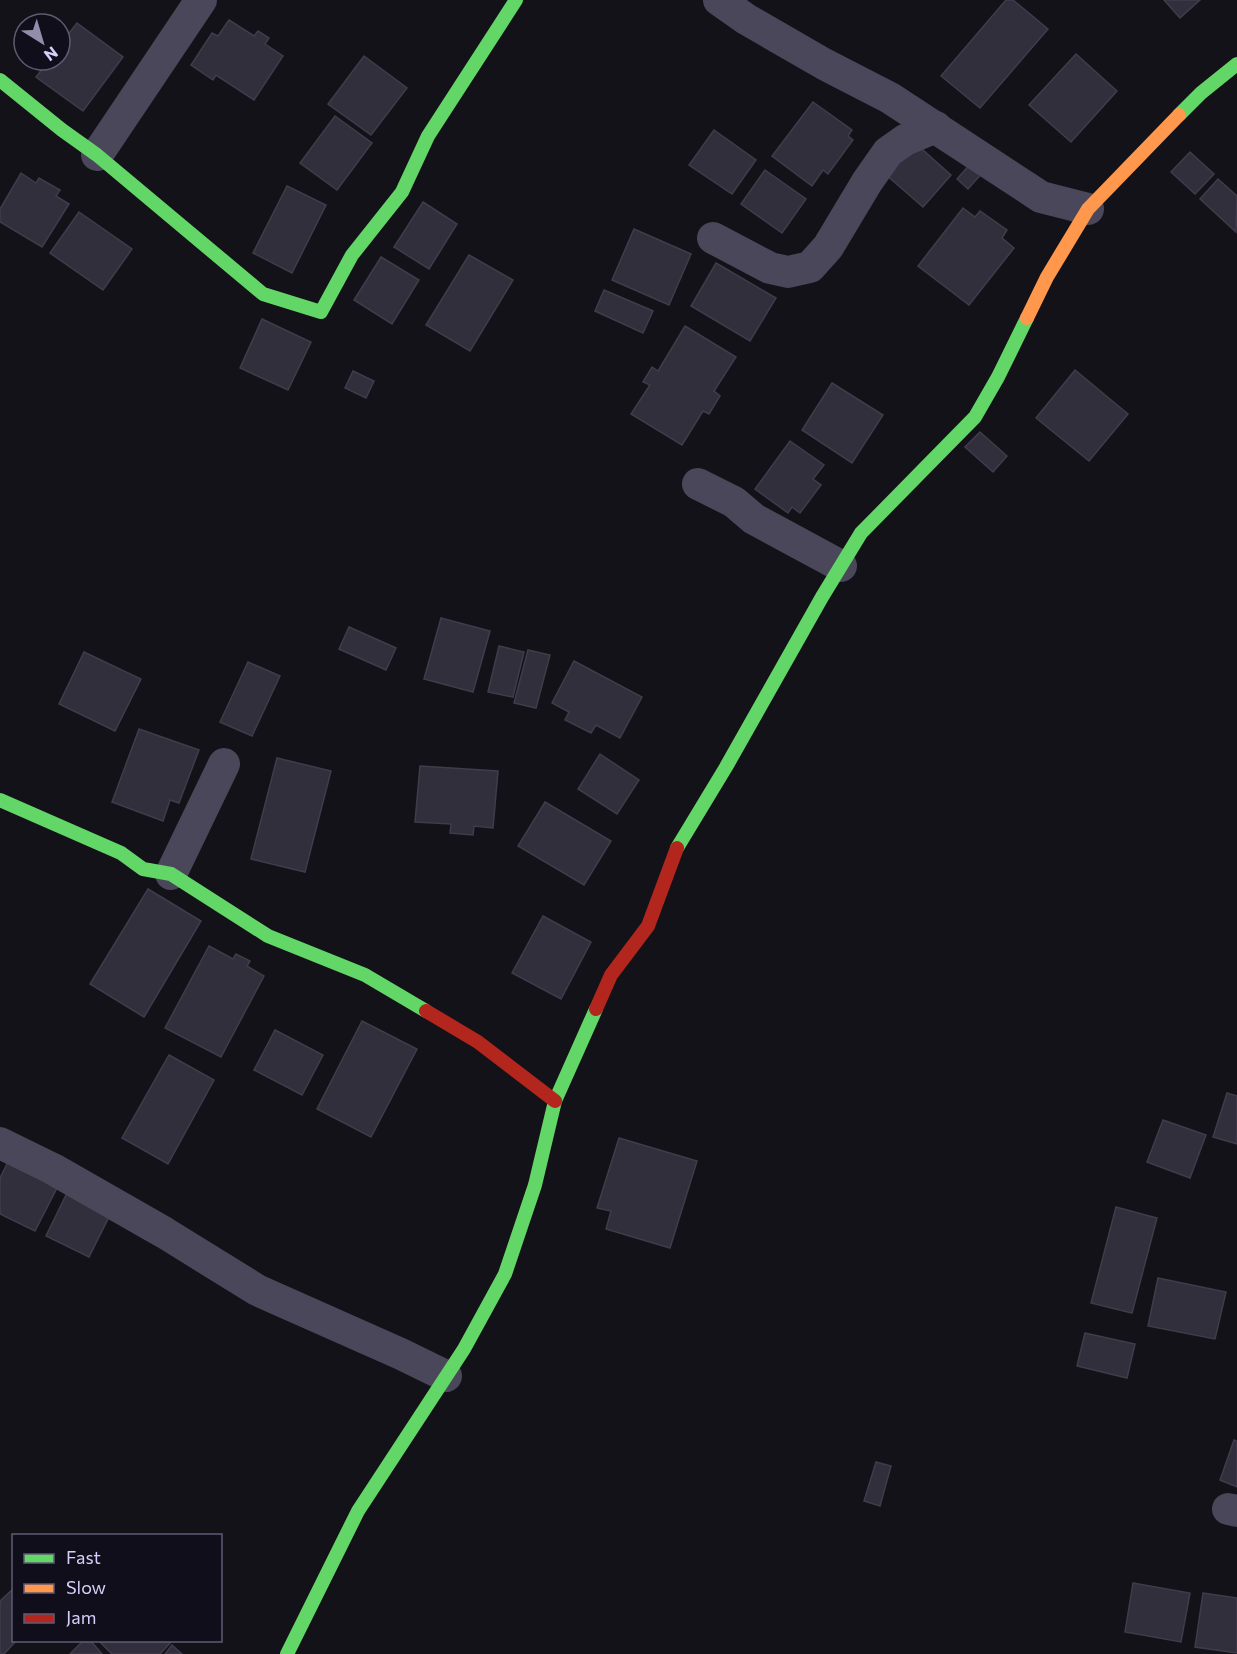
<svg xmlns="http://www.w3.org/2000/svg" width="1237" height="1654" viewBox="0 0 1237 1654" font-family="Commissioner,sans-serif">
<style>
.building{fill:#312f3b;stroke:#403c4c;stroke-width:1.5}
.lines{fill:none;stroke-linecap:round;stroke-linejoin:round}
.street{stroke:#494759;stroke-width:32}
.fast{stroke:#63d668;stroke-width:14}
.slow{stroke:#ff974d;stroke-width:14}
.jam{stroke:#b3261e;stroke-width:14}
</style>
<rect width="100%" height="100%" fill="#131218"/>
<g class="building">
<path d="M1006,0H1013L1048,29L980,108L941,76Z"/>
<path d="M1164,0H1200L1180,18Z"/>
<path d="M229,20L254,36L258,31L269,38L265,44L283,56L254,100L216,75L213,80L191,65L212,33L218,36Z"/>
<path d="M77,23L123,57L83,111L36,77L49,60H60V45Z"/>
<path d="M1076,54L1117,91L1071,142L1029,105Z"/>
<path d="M364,56L407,88L371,135L328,104Z"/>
<path d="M813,102L852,130L848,136L853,140L828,174L823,170L812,186L772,156Z"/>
<path d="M335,116L372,143L337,190L300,163Z"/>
<path d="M714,130L756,160L732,194L689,165Z"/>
<path d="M914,142L951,175L923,207L885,174Z"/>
<path d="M1190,152L1214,174L1195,194L1171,172Z"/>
<path d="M972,162L983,172L968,189L957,179Z"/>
<path d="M765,170L806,199L782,233L741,204Z"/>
<path d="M21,173L36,183L39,178L60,190L56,196L69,204L42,247L0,222V209Z"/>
<path d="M1218,179L1237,196L1236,232L1200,199Z"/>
<path d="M287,186L326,205L292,273L253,253Z"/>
<path d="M423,202L457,224L429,269L394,247Z"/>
<path d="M963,208L975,217L980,211L1007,230L1002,238L1014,248L969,305L918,266Z"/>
<path d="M79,212L132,249L103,290L50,253Z"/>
<path d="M634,229L691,254L669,305L612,280Z"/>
<path d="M469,255L513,280L470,351L426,325Z"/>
<path d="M381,257L419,280L392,324L354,300Z"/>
<path d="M716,263L776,298L750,341L691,306Z"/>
<path d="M604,290L653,311L643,333L595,311Z"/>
<path d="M262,319L311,342L288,390L240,368Z"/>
<path d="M685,326L736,357L714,391L720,396L709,414L703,411L682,445L631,414L650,385L643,382L652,367L658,371Z"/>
<path d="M1075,370L1128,414L1089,461L1036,418Z"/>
<path d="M353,371L374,381L366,398L345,388Z"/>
<path d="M832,383L883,415L852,463L802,430Z"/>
<path d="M980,432L1007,456L993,472L965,447Z"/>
<path d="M790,441L824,465L813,479L821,485L800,513L792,507L788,513L755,489Z"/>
<path d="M441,618L490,631L473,692L424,679Z"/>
<path d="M349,627L396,648L386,670L339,649Z"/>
<path d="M499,646L524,652L513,697L488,692Z"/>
<path d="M528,650L550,655L536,708L514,703Z"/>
<path d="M84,652L141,679L115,731L59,704Z"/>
<path d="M574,661L642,697L620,738L596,725L591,733L565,720L569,712L552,703Z"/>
<path d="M248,662L280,676L252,736L220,722Z"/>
<path d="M139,729L199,750L179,803L170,800L163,821L112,802Z"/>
<path d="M600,754L639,780L617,814L578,789Z"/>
<path d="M277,758L331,771L305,872L251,859Z"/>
<path d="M420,766L498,771L493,828L474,826L473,835L450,833L451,824L415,822Z"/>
<path d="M545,802L611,841L584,885L518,846Z"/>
<path d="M148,889L201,921L144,1017L90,984Z"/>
<path d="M543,916L591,942L561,999L512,973Z"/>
<path d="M209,946L233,959L236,954L250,961L247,966L264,976L221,1057L165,1028Z"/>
<path d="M362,1021L417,1049L371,1137L317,1109Z"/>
<path d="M275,1030L323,1055L302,1095L254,1070Z"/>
<path d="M169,1055L214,1080L168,1164L122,1138Z"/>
<path d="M1227,1093L1237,1096V1144L1213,1137Z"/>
<path d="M1163,1120L1206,1135L1190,1178L1147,1162Z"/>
<path d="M619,1138L697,1161L670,1248L606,1229L611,1211L597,1208Z"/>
<path d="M9,1160L59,1184L35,1231L0,1214V1178Z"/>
<path d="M67,1193L110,1215L89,1257L46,1236Z"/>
<path d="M1116,1207L1157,1218L1132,1313L1091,1303Z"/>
<path d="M1158,1278L1226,1292L1215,1339L1148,1326Z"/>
<path d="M1085,1333L1135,1344L1127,1378L1077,1366Z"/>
<path d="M1234,1440L1237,1441V1487L1220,1480Z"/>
<path d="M876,1462L891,1466L880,1506L864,1501Z"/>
<path d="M1133,1583L1190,1593L1181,1642L1125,1632Z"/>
<path d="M14,1588V1640H17L4,1654H0V1601Z"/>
<path d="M1203,1593L1237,1598V1653L1195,1647Z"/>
<path d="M84,1640H90L102,1654H70Z"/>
<path d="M98,1640H171L172,1641L160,1654H112Z"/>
<path d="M172,1645L182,1654H165Z"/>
</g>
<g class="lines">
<g class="street">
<path d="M719,0L746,19L824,64L890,98L1041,197L1088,209"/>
<path d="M97,155L201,0"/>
<path d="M713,238L770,268L788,272L810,267L828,247L867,182L888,152L905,140L936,127"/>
<path d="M698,484L734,502L754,519L841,566"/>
<path d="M171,874L224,764"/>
<path d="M0,1143L53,1169L165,1233L257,1290L401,1354L446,1376"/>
<path d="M1228,1509L1237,1511"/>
</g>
<g class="fast">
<path d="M0,80L62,130L97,155L263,294L321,312L352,255L402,192L428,136L516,0"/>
<path d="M1179,115L1201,93L1237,64"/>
<path d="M0,800L121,853L143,869L171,874L268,936L365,975L426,1011"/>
<path d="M677,848L726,767L822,597L861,533L975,417L998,377L1027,318"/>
<path d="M287,1654L358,1511L464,1349L505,1274L535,1185L555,1101L596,1009"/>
</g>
<path class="slow" d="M1027,318L1047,277L1088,209L1179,115"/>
<g class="jam">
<path d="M596,1009L611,975L648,926L677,848"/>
<path d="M426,1011L478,1042L555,1101"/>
</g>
</g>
<rect x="12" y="1534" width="210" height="108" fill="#110e1c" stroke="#605b75" stroke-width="1.5"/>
<rect x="24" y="1554" width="30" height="9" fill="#63d668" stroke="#605b75" stroke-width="1.5"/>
<text x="66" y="1564" font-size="18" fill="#d6cffa">Fast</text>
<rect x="24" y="1584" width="30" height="9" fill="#ff974d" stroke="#605b75" stroke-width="1.5"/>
<text x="66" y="1594" font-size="18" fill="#d6cffa">Slow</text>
<rect x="24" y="1614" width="30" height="9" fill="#b3261e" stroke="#605b75" stroke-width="1.5"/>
<text x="66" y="1624" font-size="18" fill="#d6cffa">Jam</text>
<g transform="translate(42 42) rotate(143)"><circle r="28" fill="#110e1c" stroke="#605b75" stroke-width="1.5"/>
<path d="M0-4.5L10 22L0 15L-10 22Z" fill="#928dab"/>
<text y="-9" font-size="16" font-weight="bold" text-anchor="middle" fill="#d6cffa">N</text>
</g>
</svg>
